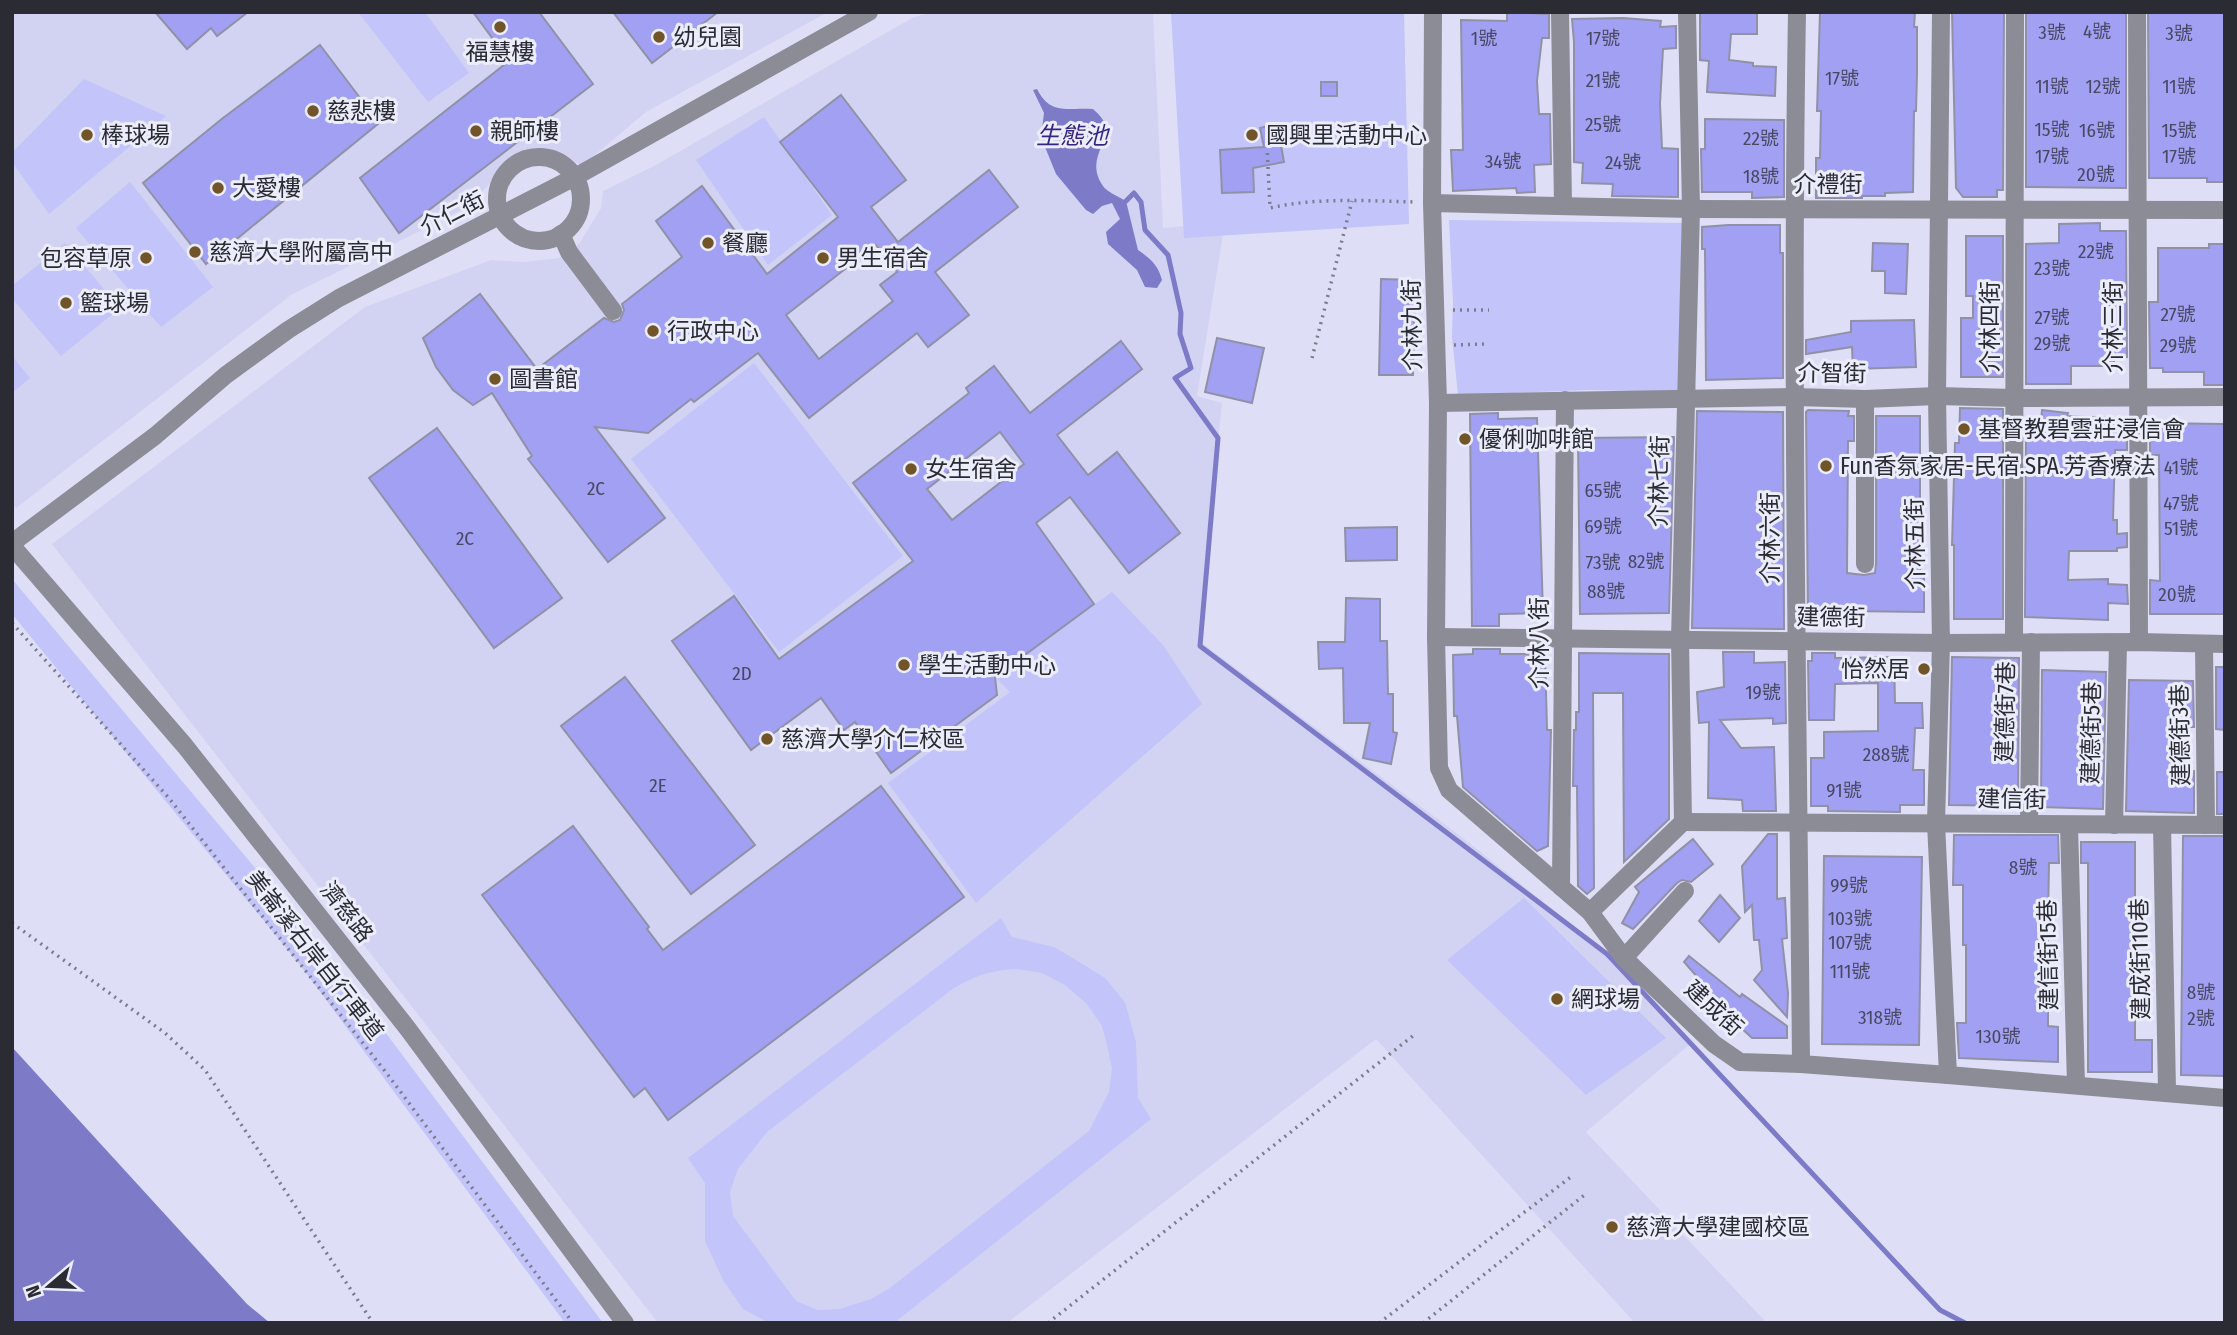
<svg xmlns="http://www.w3.org/2000/svg" width="2237" height="1335" viewBox="0 0 2237 1335" font-family="'Fira Sans Condensed','Noto Sans TC',sans-serif">
<style>
.built{fill:#d2d3f2}
.green{fill:#c3c4f9;fill-rule:evenodd}
.water{fill:#7d7ac8}
.lines{fill:none;stroke-linecap:round;stroke-linejoin:round}
.stream{stroke:#7d7ac8;stroke-width:5}
.building{fill:#a2a0f2;stroke:#9091a7;stroke-width:2;fill-rule:evenodd}
.path{stroke:#7c7d8c;stroke-width:3.5;stroke-dasharray:2 5;stroke-linecap:butt}
.minor{stroke:#8c8c96;stroke-width:18}
.poi-dot{fill:#725429;stroke:#ecedfb;stroke-width:2.5}
.labels{text-anchor:middle;dominant-baseline:central;stroke-width:6;stroke-linejoin:round;paint-order:stroke}
.number-label{font-size:19px;fill:#484863}
.poi-label{font-size:23px;fill:#2a2b33;stroke:#ecedfb;text-anchor:start}
.street-label{font-size:23px;fill:#2a2b33;stroke:#ecedfb}
.water-label{font-size:24px;font-style:italic;fill:#362481;stroke:#ecedfb}
</style>
<rect width="100%" height="100%" fill="#dedff6"/>
<g class="built">
<path d="M12,12H828L646,112L583,165L546,154L522,159L507,166L466,208L291,295L16,508L12,504Z"/>
<path d="M932,12H1153L1163,228L1225,222L1197,396L1222,403L1198,640L1463,838L1585,935L1689,1045L1586,1132L1767,1323H1635L1376,1039L1007,1323H658L52,544L365,307L491,260L525,262L559,258L579,244L601,208L603,191L654,166L912,18Z"/>
</g>
<g class="green">
<path d="M358,12H425L469,73L428,102Z"/>
<path d="M1171,12H1404L1409,224L1184,238Z"/>
<path d="M84,79L166,116L49,214L12,162V153Z"/>
<path d="M764,117L832,215L768,265L696,160Z"/>
<path d="M130,182L213,287L161,327L76,228Z"/>
<path d="M1449,220L1682,223L1680,392L1588,390L1458,395L1452,337L1453,302Z"/>
<path d="M65,243L120,308L61,356L12,298V286Z"/>
<path d="M12,356L30,378L12,393Z"/>
<path d="M754,363L903,556L779,652L631,459Z"/>
<path d="M12,579L320,945L603,1323H565L301,966L12,614Z"/>
<path d="M1112,592L1163,645L1202,704L976,903L888,783L1010,692L995,677Z"/>
<path d="M1524,898L1666,1038L1586,1095L1447,960Z"/>
<path d="M1001,918L1012,937L1054,947L1081,963L1105,978L1125,1002L1136,1042L1138,1098L1151,1119L894,1323H769L743,1309L723,1280L705,1241V1183L688,1158ZM1018,969L1042,973L1065,985L1086,1003L1102,1026L1107,1045L1112,1068L1109,1092L1089,1131L890,1288L871,1299L840,1309L818,1310L796,1301L733,1216L730,1192L738,1169L767,1132L950,991C972,976 991,970 1018,969Z"/>
</g>
<g class="water">
<path d="M1037,89C1051,116 1066,107 1093,109C1096,112 1102,117 1104,122C1112,142 1084,159 1103,186C1107,192 1119,197 1126,201L1138,250C1151,259 1158,265 1162,280L1157,288L1145,287L1137,270L1108,244L1106,232L1120,219L1112,203L1102,206L1093,214L1086,210L1056,174L1041,137L1044,113L1033,90Z"/>
<path d="M12,1047L247,1304L270,1323H12Z"/>
</g>
<g class="lines">
<path class="stream" d="M1126,201L1134,193L1141,202L1145,230L1168,255L1181,313L1180,334L1191,368L1175,378L1218,438L1200,646L1607,954L1940,1310L1965,1323"/>
</g>
<g class="building">
<path d="M155,12H248L217,36L211,28L187,49Z"/>
<path d="M473,12H539L593,84L399,233L360,178L509,61Z"/>
<path d="M613,12H718L652,63Z"/>
<path d="M1507,12L1549,14V38H1542L1537,81L1539,114H1550L1551,164L1534,165L1535,192L1517,193L1516,188L1453,191L1451,150H1463L1461,20L1507,21Z"/>
<path d="M1700,12H1757V34H1731L1729,60L1753,63V66L1776,67L1775,96L1707,92L1709,61L1700,60Z"/>
<path d="M1820,12H1915L1914,27H1917V74L1916,111H1914L1913,192L1885,193V196H1862V198H1816V158H1820L1821,111H1817Z"/>
<path d="M1952,12H2004L2003,190H1997V197H1963L1956,188Z"/>
<path d="M2026,12H2126V188L2026,187Z"/>
<path d="M2148,12H2225V182H2207V178H2149Z"/>
<path d="M1623,18L1661,21L1660,27L1676,26V48L1663,49L1660,104L1662,148L1678,149V197L1612,196L1613,184L1582,183L1583,163L1574,162V42L1572,19Z"/>
<path d="M320,45L379,123L206,264L143,183L223,118Z"/>
<rect x="1321" y="82" width="16" height="14"/>
<path d="M841,95L906,180L871,207L898,242L989,170L1018,207L935,272L969,315L928,347L917,333L809,418L758,353L694,402L691,399L648,433L595,427L665,518L608,562L528,459L532,456L492,393L473,405L453,390L436,367L423,338L480,294L537,369L604,318L614,322L620,320L624,310L622,304L682,257L656,221L702,186L767,274L838,217L780,142ZM876,245L897,272L880,285L893,301L819,359L786,315Z"/>
<path d="M1705,119L1784,120V197L1752,198V192H1702L1701,149H1705Z"/>
<path d="M1280,123L1284,140H1280L1284,162L1253,168L1254,192L1222,193L1220,150L1264,147L1260,128Z"/>
<path d="M2100,223V231H2126L2127,357L2114,358V366H2071V384H2026V244L2059,243V224Z"/>
<path d="M1728,225H1780V253H1783V378L1706,380L1705,249H1702V227Z"/>
<path d="M1966,236H2003V377H1961V318H1973V296H1966Z"/>
<path d="M1873,243L1908,244L1906,294L1885,293V271H1872Z"/>
<path d="M2209,244H2225V385H2204V372H2163V368H2150L2149,302H2158V248H2209Z"/>
<path d="M1381,279L1415,280L1413,375H1379Z"/>
<path d="M1914,320L1916,367L1853,369L1852,347L1806,354V340L1851,332V321Z"/>
<path d="M1217,338L1264,348L1252,403L1205,392Z"/>
<path d="M1121,341L1142,369L1057,435L1088,475L1117,452L1180,533L1129,573L1070,497L1036,523L1094,604L995,677L997,695L891,773L855,722L844,730L821,698L751,750L672,641L734,596L779,659L913,561L853,483L969,393L966,388L994,366L1030,413ZM1000,432L1024,464L952,520L927,489Z"/>
<path d="M1960,408L2003,409V619H1954V545H1952L1955,443H1959Z"/>
<path d="M1808,410L1849,411L1848,416H1854V441H1848L1847,573L1864,575L1875,573L1876,564V416H1920V574H1924V612L1846,611V620L1808,619L1806,412Z"/>
<path d="M2042,410L2068,413L2067,416L2116,418V431L2127,432V450H2115L2113,520H2117V534L2127,533V547L2117,548V551H2069L2068,580L2108,579V584L2127,585L2128,604L2108,603V620L2025,617L2026,431L2040,432Z"/>
<path d="M1697,411L1783,412L1784,629L1692,628Z"/>
<path d="M1498,413V419L1537,418L1543,613L1499,614V626H1472L1470,414Z"/>
<path d="M2150,423L2225,424V614H2150V580L2160,581L2159,455H2150Z"/>
<path d="M437,428L562,598L494,648L369,478Z"/>
<path d="M1674,437L1669,613L1580,614L1578,438Z"/>
<path d="M1397,527V560L1346,561L1345,528Z"/>
<path d="M1346,598L1380,599V641H1387L1388,694H1393V732L1397,733L1391,764L1363,758L1370,723H1344L1343,668L1319,669L1318,642H1345Z"/>
<path d="M1473,649H1500V654H1545L1547,730H1551L1548,846L1537,851L1463,787L1457,716H1454L1453,655L1473,654Z"/>
<path d="M1723,652H1754V663L1785,662L1786,723L1773,724V718L1720,720L1741,748L1774,747L1776,811H1743L1742,800L1708,798L1709,722L1699,723L1697,692L1724,687Z"/>
<path d="M1579,653L1669,654V819L1624,862L1623,693H1593L1594,888L1587,894L1578,886L1577,786H1573L1574,730H1576V712H1579Z"/>
<path d="M1812,653H1835V658L1894,657L1895,703H1922L1923,728H1915L1913,770H1924V805H1900V812L1828,811V806H1811V758H1824V732L1878,731V683L1835,684L1834,720H1809L1808,661H1812Z"/>
<path d="M1952,657L2019,658L2018,806L1949,805Z"/>
<path d="M2216,667H2225V730L2216,729Z"/>
<path d="M2042,670L2106,672L2103,809L2041,807Z"/>
<path d="M625,677L755,845L691,894L561,726Z"/>
<path d="M2129,680L2193,681L2194,727H2186L2188,770L2194,771V813L2126,811Z"/>
<rect x="2217" y="772" width="8" height="42"/>
<path d="M881,786L964,897L668,1120L645,1088L634,1097L482,895L573,826L649,927L647,929L663,950Z"/>
<path d="M1768,834H1777V899L1785,898L1787,938L1782,939L1788,993L1787,1017L1754,980L1762,970L1759,940H1754L1752,905L1745,912L1742,866Z"/>
<path d="M1954,835H2058L2059,863H2049L2048,921V1026L2058,1027V1062L1959,1058L1957,1023H1966V945H1963V885H1953Z"/>
<path d="M2183,836H2225V1076L2181,1075Z"/>
<path d="M1693,839L1713,864L1691,882L1682,880L1677,883L1633,929L1622,923L1639,892L1635,887Z"/>
<path d="M2081,842H2135V1040H2152V1072H2088V863H2081Z"/>
<path d="M1824,856L1922,857L1919,1045L1822,1044Z"/>
<path d="M1720,895L1740,918L1719,942L1699,921Z"/>
<path d="M1689,956L1740,997L1742,994L1787,1026V1038H1752L1740,1027L1743,1024L1730,1014L1684,962Z"/>
</g>
<g class="lines">
<g class="path">
<path d="M1267,146L1270,208C1318,197 1368,201 1416,202"/>
<path d="M1453,310H1489"/>
<path d="M1454,345L1486,344"/>
<path d="M1312,358L1352,201"/>
<path d="M12,623L168,797L385,1071L573,1323"/>
<path d="M12,923L165,1033L205,1070L373,1323"/>
<path d="M1048,1323L1414,1035"/>
<path d="M1379,1323L1572,1176"/>
<path d="M1423,1323L1587,1193"/>
</g>
<g class="minor">
<path d="M1433,12L1432,203L1438,403L1436,637L1439,768L1449,790L1590,912L1624,958L1714,1044L1740,1062L1801,1064L1948,1075L2225,1098"/>
<path d="M1560,12L1563,205"/>
<path d="M1797,12C1791,363 1798,713 1801,1064"/>
<path d="M1941,12L1937,396L1941,643L1936,823L1948,1075"/>
<path d="M2137,12L2139,642"/>
<circle cx="539" cy="199" r="42"/>
<path d="M1432,203L1691,209L2225,210"/>
<path d="M561,234L569,252L613,311"/>
<path d="M1438,403L1795,397L1865,399L1937,396L2014,398L2225,397"/>
<path d="M12,543L155,436L226,375L288,330L339,298L575,177L869,12"/>
<path d="M12,546L185,746L408,1029L625,1323"/>
<path d="M1865,564V399"/>
<path d="M1436,637L1941,643L2139,642L2225,644"/>
<path d="M2014,641L2015,12"/>
<path d="M2204,644L2206,825"/>
<path d="M1683,822L2225,825"/>
<path d="M2029,824L2031,642"/>
<path d="M2069,825L2076,1085"/>
<path d="M2114,825L2118,643"/>
<path d="M2162,825L2167,1091"/>
<path d="M1561,887L1565,400"/>
<path d="M1590,912L1683,822L1680,639L1691,209L1687,12"/>
<path d="M1624,958L1685,891"/>
</g>
</g>
<g class="poi-dot">
<circle cx="500" cy="27" r="7"/>
<circle cx="659" cy="37" r="7"/>
<circle cx="313" cy="111" r="7"/>
<circle cx="476" cy="131" r="7"/>
<circle cx="87" cy="135" r="7"/>
<circle cx="1252" cy="135" r="7"/>
<circle cx="218" cy="188" r="7"/>
<circle cx="708" cy="243" r="7"/>
<circle cx="195" cy="252" r="7"/>
<circle cx="146" cy="258" r="7"/>
<circle cx="823" cy="258" r="7"/>
<circle cx="66" cy="303" r="7"/>
<circle cx="653" cy="331" r="7"/>
<circle cx="495" cy="379" r="7"/>
<circle cx="1964" cy="429" r="7"/>
<circle cx="1465" cy="439" r="7"/>
<circle cx="1826" cy="466" r="7"/>
<circle cx="911" cy="469" r="7"/>
<circle cx="904" cy="665" r="7"/>
<circle cx="1924" cy="669" r="7"/>
<circle cx="767" cy="739" r="7"/>
<circle cx="1557" cy="999" r="7"/>
<circle cx="1612" cy="1227" r="7"/>
</g>
<g class="labels">
<g class="number-label">
<text x="2097" y="31">4號</text>
<text x="2052" y="32">3號</text>
<text x="2179" y="33">3號</text>
<text x="1484" y="38">1號</text>
<text x="1603" y="38">17號</text>
<text x="1842" y="78">17號</text>
<text x="1603" y="80">21號</text>
<text x="2052" y="86">11號</text>
<text x="2103" y="86">12號</text>
<text x="2179" y="86">11號</text>
<text x="1603" y="124">25號</text>
<text x="2052" y="129">15號</text>
<text x="2097" y="130">16號</text>
<text x="2179" y="130">15號</text>
<text x="1761" y="138">22號</text>
<text x="2052" y="156">17號</text>
<text x="2179" y="156">17號</text>
<text x="1503" y="161">34號</text>
<text x="1623" y="162">24號</text>
<text x="2096" y="174">20號</text>
<text x="1761" y="176">18號</text>
<text x="2096" y="251">22號</text>
<text x="2052" y="268">23號</text>
<text x="2178" y="314">27號</text>
<text x="2052" y="317">27號</text>
<text x="2052" y="343">29號</text>
<text x="2178" y="345">29號</text>
<text x="2181" y="467">41號</text>
<text x="596" y="488">2C</text>
<text x="1603" y="490">65號</text>
<text x="2181" y="503">47號</text>
<text x="1603" y="526">69號</text>
<text x="2181" y="528">51號</text>
<text x="465" y="538">2C</text>
<text x="1646" y="561">82號</text>
<text x="1603" y="562">73號</text>
<text x="1606" y="591">88號</text>
<text x="2177" y="594">20號</text>
<text x="742" y="673">2D</text>
<text x="1763" y="692">19號</text>
<text x="1886" y="754">288號</text>
<text x="658" y="785">2E</text>
<text x="1844" y="790">91號</text>
<text x="2023" y="867">8號</text>
<text x="1849" y="885">99號</text>
<text x="1850" y="918">103號</text>
<text x="1850" y="942">107號</text>
<text x="1850" y="971">111號</text>
<text x="2201" y="992">8號</text>
<text x="1880" y="1017">318號</text>
<text x="2201" y="1018">2號</text>
<text x="1998" y="1036">130號</text>
</g>
<g class="poi-label">
<text x="673" y="37">幼兒園</text>
<text x="500" y="52" text-anchor="middle">福慧樓</text>
<text x="327" y="111">慈悲樓</text>
<text x="490" y="131">親師樓</text>
<text x="101" y="135">棒球場</text>
<text x="1266" y="135">國興里活動中心</text>
<text x="232" y="188">大愛樓</text>
<text x="722" y="243">餐廳</text>
<text x="209" y="252">慈濟大學附屬高中</text>
<text x="132" y="258" text-anchor="end">包容草原</text>
<text x="837" y="258">男生宿舍</text>
<text x="80" y="303">籃球場</text>
<text x="667" y="331">行政中心</text>
<text x="509" y="379">圖書館</text>
<text x="1978" y="429">基督教碧雲莊浸信會</text>
<text x="1479" y="439">優俐咖啡館</text>
<text x="1840" y="466">Fun香氛家居-民宿.SPA.芳香療法</text>
<text x="925" y="469">女生宿舍</text>
<text x="918" y="665">學生活動中心</text>
<text x="1910" y="669" text-anchor="end">怡然居</text>
<text x="781" y="739">慈濟大學介仁校區</text>
<text x="1571" y="999">網球場</text>
<text x="1626" y="1227">慈濟大學建國校區</text>
</g>
<g class="street-label">
<text x="1828" y="184">介禮街</text>
<text transform="translate(452 213) rotate(-27)">介仁街</text>
<text transform="translate(1412 325) rotate(-91)">介林九街</text>
<text transform="translate(1990 327) rotate(-90)">介林四街</text>
<text transform="translate(2113 327) rotate(-90)">介林三街</text>
<text transform="translate(1832 373) rotate(1)">介智街</text>
<text transform="translate(1659 481) rotate(-89)">介林七街</text>
<text transform="translate(1770 538) rotate(-90)">介林六街</text>
<text transform="translate(1915 544) rotate(-91)">介林五街</text>
<text transform="translate(1831 617) rotate(1)">建德街</text>
<text transform="translate(1539 643) rotate(-90)">介林八街</text>
<text transform="translate(2005 712) rotate(-89)">建德街7巷</text>
<text transform="translate(2091 733) rotate(-89)">建德街5巷</text>
<text transform="translate(2180 735) rotate(-91)">建德街3巷</text>
<text transform="translate(2012 799) rotate(1)">建信街</text>
<text transform="translate(347 912) rotate(52)">濟慈路</text>
<text transform="translate(315 955) rotate(52)">美崙溪右岸自行車道</text>
<text transform="translate(2048 955) rotate(-91)">建信街15巷</text>
<text transform="translate(2140 959) rotate(-91)">建成街110巷</text>
<text transform="translate(1714 1008) rotate(42)">建成街</text>
</g>
<g class="water-label">
<text x="1072" y="136">生態池</text>
</g>
</g>
<rect width="2237" height="1335" fill="none" stroke="#2a2b33" stroke-width="28"/>
<g transform="translate(49 1286) rotate(251)" stroke="#ecedfb" stroke-width="5" paint-order="stroke">
<path d="M0-5L12 26L0 18L-12 26Z" fill="#2a2b33"/>
<text y="-10" font-size="19" font-weight="bold" text-anchor="middle" fill="#2a2b33">N</text>
</g>
</svg>
